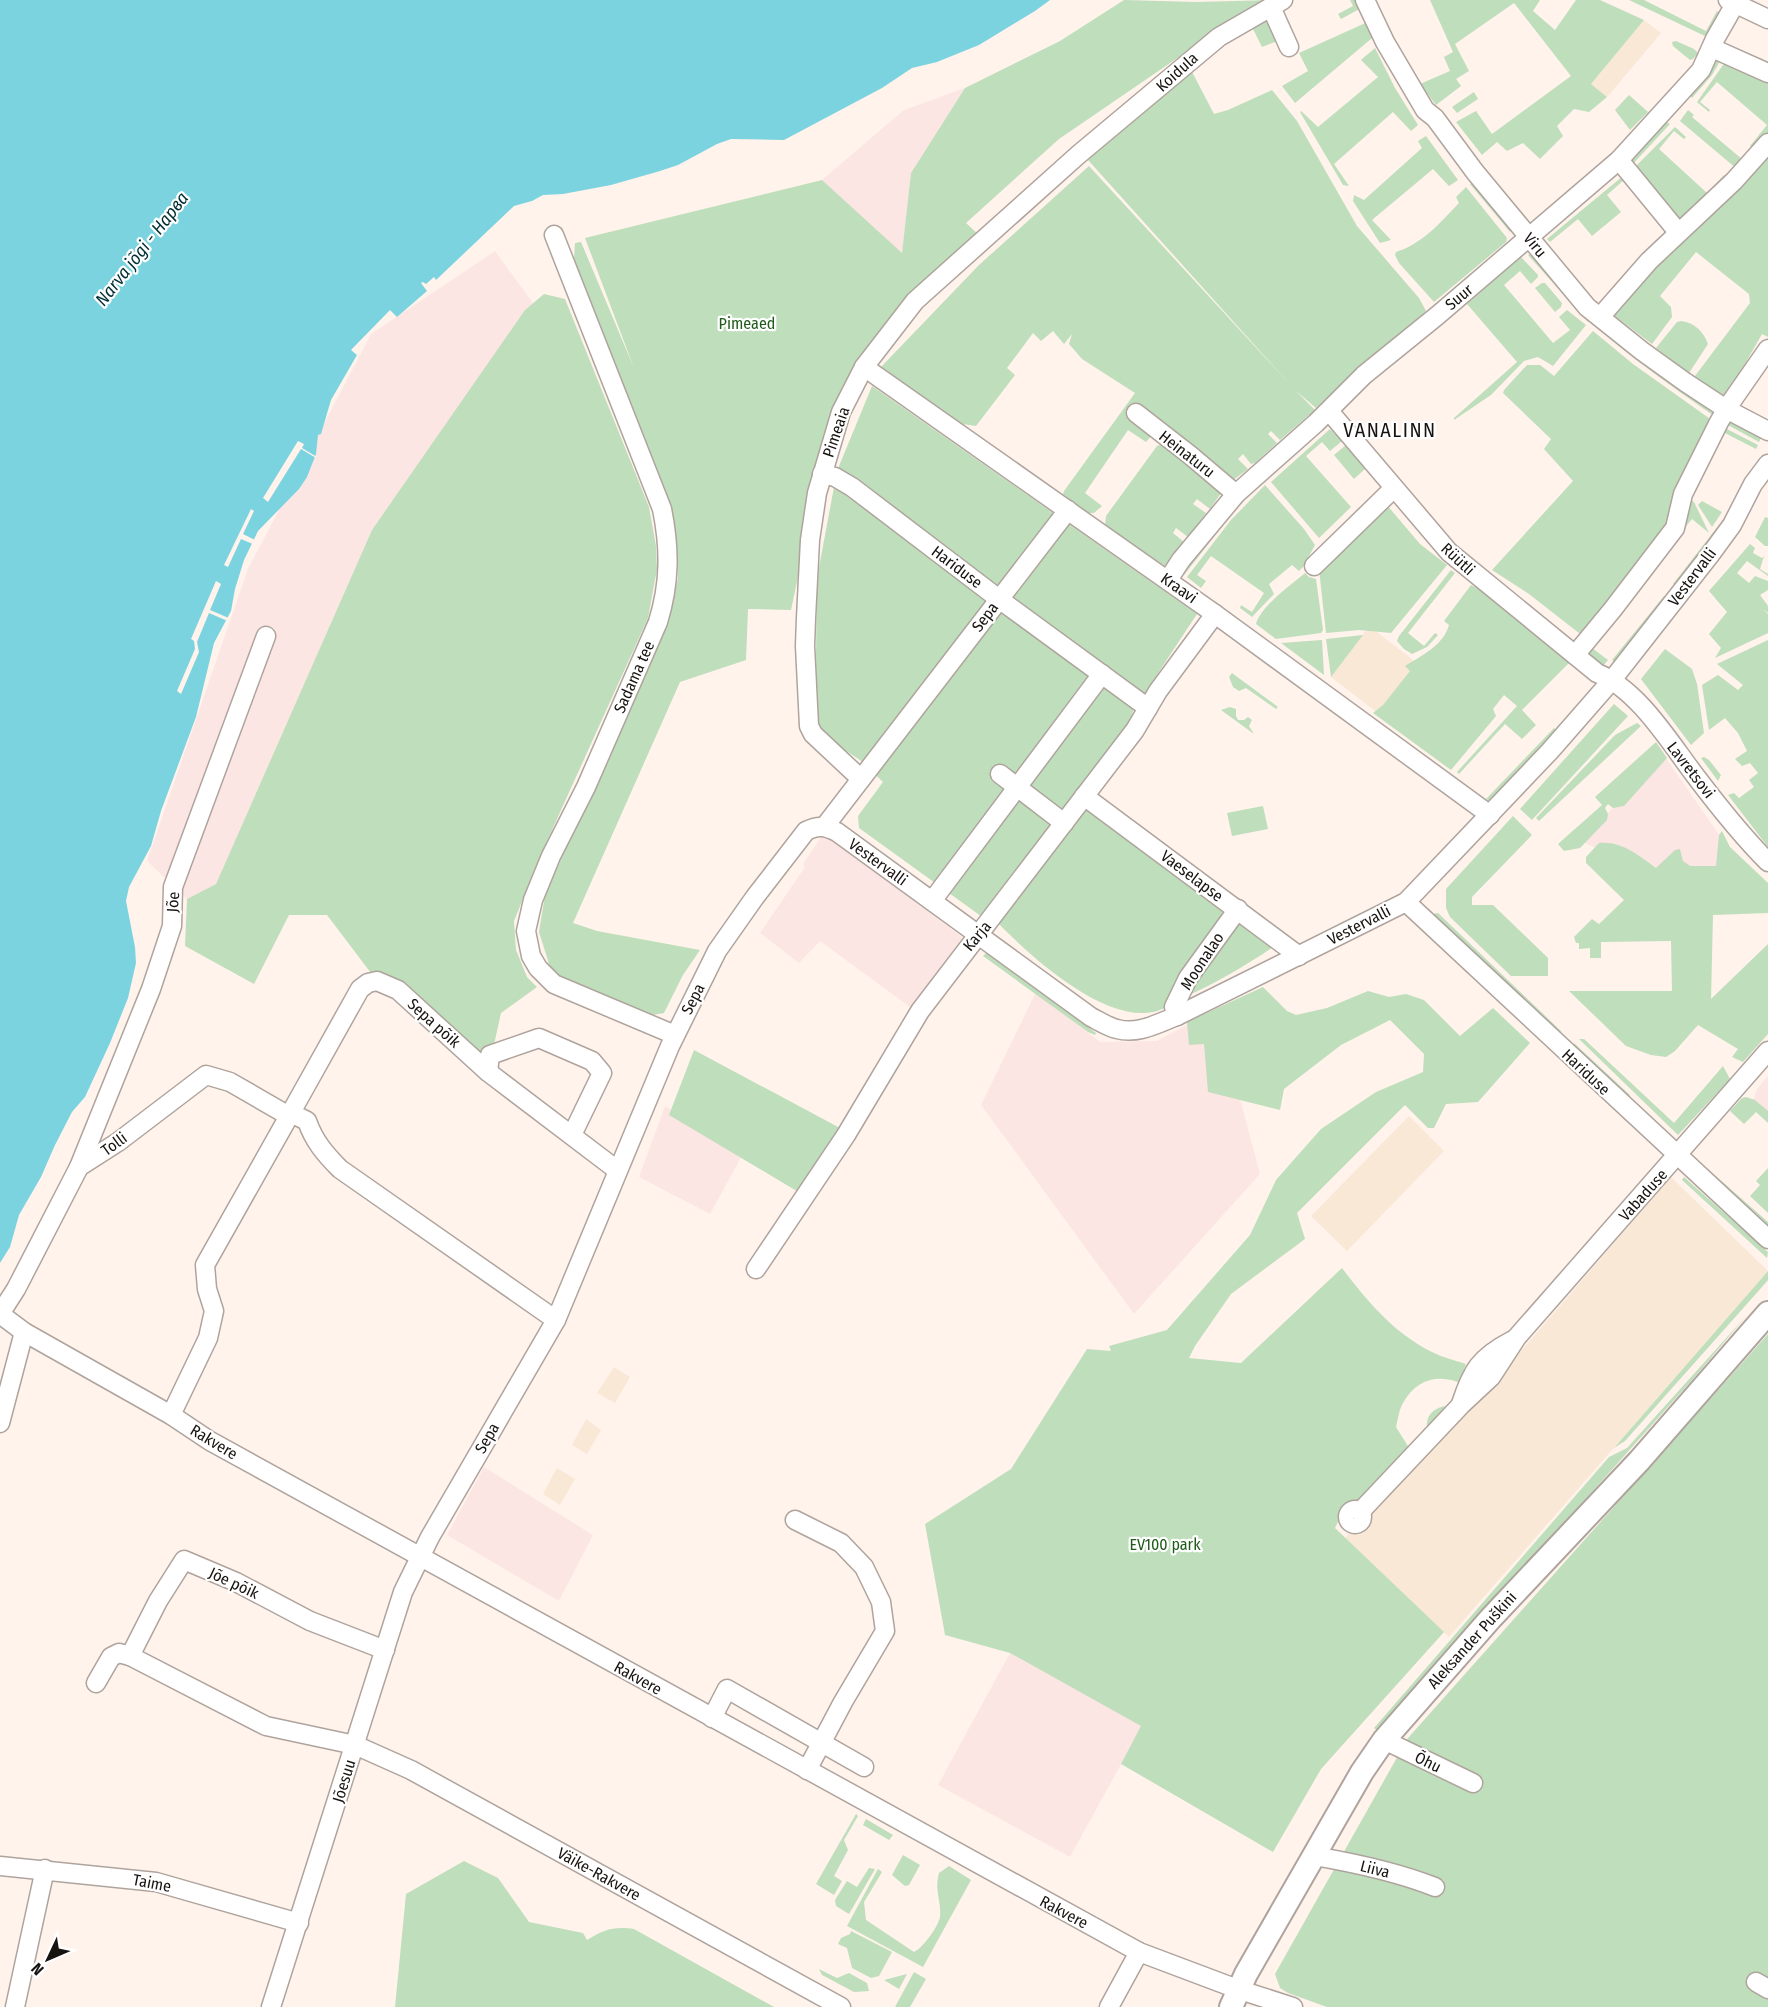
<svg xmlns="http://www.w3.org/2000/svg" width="1768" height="2007" viewBox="0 0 1768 2007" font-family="'Fira Sans Condensed',sans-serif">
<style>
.commercial{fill:#fce6e3}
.industrial{fill:#fae8d7}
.green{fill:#bfdebb}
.water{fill:#7cd3e0}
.pier{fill:#fff3ec}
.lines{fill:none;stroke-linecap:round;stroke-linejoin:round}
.minor-casing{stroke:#afa49d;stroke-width:21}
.major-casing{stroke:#afa49d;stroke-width:26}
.minor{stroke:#fff;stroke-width:18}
.major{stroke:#fff;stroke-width:22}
.labels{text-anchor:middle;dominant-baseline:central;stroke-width:4.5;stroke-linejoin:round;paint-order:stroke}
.street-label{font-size:16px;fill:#171311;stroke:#fff}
.park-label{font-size:16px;fill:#1f5b19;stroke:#fff}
.water-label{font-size:18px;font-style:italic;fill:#022f35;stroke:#fff}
.quarter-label{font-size:20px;letter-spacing:1.5px;fill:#171311;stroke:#fff}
</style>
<rect width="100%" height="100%" fill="#fff3ec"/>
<g class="commercial">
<path d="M965,88L911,173L902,254L822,180L904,110Z"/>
<path d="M495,251L533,303L372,530L216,884L187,899L147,861L248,569L371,334Z"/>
<path d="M1665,757L1731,852L1768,885L1683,886L1580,841Z"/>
<path d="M824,833L963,938L910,1007L820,941L799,963L760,933L805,867L803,864Z"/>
<path d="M1036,992L1100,1042L1157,1041L1216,1009L1260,1174L1134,1314L981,1105Z"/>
<path d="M1768,1076V1115L1753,1102L1757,1089Z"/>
<path d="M665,1106L744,1152L710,1214L639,1177Z"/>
<path d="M484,1467L593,1535L559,1601L447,1535Z"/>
<path d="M1010,1653L1142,1726L1070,1857L938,1785Z"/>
</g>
<g class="industrial">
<path d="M1644,20L1661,33L1607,97L1591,84Z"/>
<path d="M1369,626L1421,666L1383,717L1331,677Z"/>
<path d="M1409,1116L1444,1151L1347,1251L1311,1216Z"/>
<path d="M1671,1177L1768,1271L1449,1637L1345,1538L1427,1446L1434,1449L1489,1388Z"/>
<path d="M614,1367L630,1377L615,1403L597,1393Z"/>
<path d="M586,1419L601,1430L587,1454L572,1445Z"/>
<path d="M557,1468L575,1479L560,1505L543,1494Z"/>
</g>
<g class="green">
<path d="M1124,0L1196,2L1274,0L1233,20L1059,139L966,223L981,237L860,366L810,520L791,610L748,609L746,660L680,682L573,923L597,931L700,950L683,975L664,1013L647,1016L565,981L550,967L539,932L545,895L669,619L678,578L676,539L671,510L582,286L574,259L575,243L581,242L634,368L585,238L822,180L902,253L911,173L965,88L1060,41Z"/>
<path d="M1350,0H1362L1365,6L1341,19L1338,14L1353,6Z"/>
<path d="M1430,0H1540L1533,11L1555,30L1576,0H1600L1644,20L1591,84L1607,97L1589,112L1574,109L1557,126L1563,136L1540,159L1523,143L1507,151L1497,142L1482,155L1456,122L1476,111L1492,134L1571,76L1514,3L1455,44L1469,71L1456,79L1461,86L1436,105L1420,84L1450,71L1444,57L1453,52Z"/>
<path d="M1629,0H1644L1706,31L1717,11L1719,12L1707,37Z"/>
<path d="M1270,19L1280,40L1262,47L1253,29Z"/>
<path d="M1372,20L1378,33L1295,103L1282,86L1308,71L1299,53Z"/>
<path d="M1676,41L1694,49L1698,53L1693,59L1690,60L1673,46L1672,42Z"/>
<path d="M1375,48L1395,88L1418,125L1411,131L1393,112L1334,164L1349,186L1343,185L1300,112L1301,111L1318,127L1378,77L1361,60Z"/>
<path d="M1718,54L1723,56L1712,75L1692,98L1688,93Z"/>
<path d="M1728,58L1768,77V133L1755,149L1750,146L1767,125L1717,82L1700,102L1710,110L1709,112L1697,102Z"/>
<path d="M1191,70L1214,114L1228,110L1272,90L1297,121L1357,226L1419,298L1426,311L1392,342L1372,356L1316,408L1295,390L1315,410L1280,440L1271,431L1268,434L1277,443L1255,463L1251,464L1243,454L1238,459L1248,469L1232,481L1152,435L1146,442L1128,430L1085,493L1102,506L1094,513H1086L1063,494L1064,491L1135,393L1082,359L1069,344L1072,334L1064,344L1053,331L1041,341L1033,333L1007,368L1015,375L976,426L962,424L881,367L979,265L1089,166L1295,390L1088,160L1150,108Z"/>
<path d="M1474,92L1478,99L1457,113L1452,107Z"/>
<path d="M1629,95L1648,112L1630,130L1615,110Z"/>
<path d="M1688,110L1694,115L1692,117L1743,160L1737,169L1680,121Z"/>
<path d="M1665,121L1670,124L1631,166L1626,161Z"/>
<path d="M1675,127L1686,137L1684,139L1674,131L1659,149L1707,193L1724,175L1730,179L1680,227L1633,169Z"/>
<path d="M1426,136L1458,180L1449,186L1433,169L1372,220L1391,240L1380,243L1353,201L1354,195L1364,200L1422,148L1418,141Z"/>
<path d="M1768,146V337L1762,334L1725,399L1695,376L1750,303L1749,294L1696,252L1660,296L1671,307L1672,317L1652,344L1612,314Z"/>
<path d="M1623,176L1625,179L1607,195L1621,212L1592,236L1578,219L1550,242L1547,239Z"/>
<path d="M1474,182L1513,229L1510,232L1470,184Z"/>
<path d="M1466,187L1507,238L1506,242L1434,302L1399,263L1395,255L1396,252C1422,244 1440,223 1459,203L1456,197Z"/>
<path d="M1533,252L1590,320L1588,322L1528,255Z"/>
<path d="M1521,257L1538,275V277L1531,284L1520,271L1504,285L1553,343L1570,330L1559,317L1567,310L1586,325L1553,366L1538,357L1524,361L1491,395L1454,420V418L1517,362L1467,304Z"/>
<path d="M1542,283H1545L1562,303L1561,307L1555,312L1535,288Z"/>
<path d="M544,294L565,299L649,507L656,546L657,569L648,618L542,852L514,921L516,950L527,977L537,987L501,1013L488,1072L377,981L327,915H289L254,984L185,946L187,899L216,884L372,530L525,310Z"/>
<path d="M1681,321C1695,323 1703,331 1708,344L1689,373L1656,348L1677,322Z"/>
<path d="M1600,326L1715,415L1714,416C1674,388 1634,360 1597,328Z"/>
<path d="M1593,331L1633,364L1713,421L1672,525L1584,637L1529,594L1492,570L1573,481L1544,449L1551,439L1503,393L1504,390L1527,365H1540L1554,376Z"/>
<path d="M872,386L1197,614L1133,711L1129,725L985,919L859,828L858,816L883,782L860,760L820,734L817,709L816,655L817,578L837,471Z"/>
<path d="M1728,421L1761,438L1759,442L1726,424Z"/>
<path d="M1723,427L1758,445L1756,449L1725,433L1714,454L1708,452Z"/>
<path d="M1330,429L1342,441L1330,451L1322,442L1306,456L1351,507L1319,538L1271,482Z"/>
<path d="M1316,432L1317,434L1239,505L1184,575L1181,573L1231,508Z"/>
<path d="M1165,443L1219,484L1216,489L1221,493L1210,509L1197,499L1193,504L1206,513L1188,537L1176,528L1173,533L1184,542L1165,566L1105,526L1106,516L1157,446Z"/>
<path d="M1346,445L1366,468L1354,479L1334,455Z"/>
<path d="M1265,485L1304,529L1315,545L1303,567L1299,571L1292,565L1269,584L1274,594L1252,617L1240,608L1241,605L1252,612L1264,593L1211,556L1197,575L1206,581L1201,588L1187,577L1231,520Z"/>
<path d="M1740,488L1744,490L1728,520L1677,587L1673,584L1729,512Z"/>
<path d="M1686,497L1694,502L1709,533L1692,519L1682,531Z"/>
<path d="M1702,501L1722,512L1712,527L1698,505Z"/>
<path d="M1386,504L1420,544L1447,565L1391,633L1359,630L1326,633L1319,569Z"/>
<path d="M1765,517L1768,518V546H1765L1755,537Z"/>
<path d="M1750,544L1755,548L1753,553L1762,558L1764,556L1760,569L1768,574V576L1747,561L1737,573L1749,583L1755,576L1768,581V590L1760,595L1768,606V613L1762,609L1768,614V633L1715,658L1721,648L1709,634L1727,612L1709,591Z"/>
<path d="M1451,570L1455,573L1408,633L1424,646L1435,633L1438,635L1427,647L1412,654L1404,649L1397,641L1399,636Z"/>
<path d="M1305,573L1309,577L1316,579L1323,630L1321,633L1276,639L1256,624C1261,606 1291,585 1305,573Z"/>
<path d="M1471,585L1492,596L1564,656L1569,663L1522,710L1536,725L1522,739L1505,724L1459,774L1457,772L1517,706L1504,695L1493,709L1496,716L1451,770L1373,713L1383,705L1410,671L1405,666C1422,655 1443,646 1449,625L1444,621Z"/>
<path d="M1664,596L1668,599L1616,663L1612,660Z"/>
<path d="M1363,635L1331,677L1326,639Z"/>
<path d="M1322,640L1324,675L1281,643Z"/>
<path d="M1768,640V847L1728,795L1734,793L1739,798L1754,787L1749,780L1758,773L1750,763L1742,766L1735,759L1747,751L1738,733L1725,718L1709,730L1702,685L1718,675L1738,690L1743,685L1717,664Z"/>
<path d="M1584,642L1608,660L1603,666L1580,647Z"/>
<path d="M1665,649L1692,669L1697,684L1704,733L1691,745L1641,679Z"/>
<path d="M1232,673L1278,707L1276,709L1246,688L1239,691L1233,687L1229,677Z"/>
<path d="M1614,704L1628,716L1532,820L1520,809Z"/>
<path d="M1230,707L1236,709V716L1238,720H1244L1248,717L1252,720L1249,726L1254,734L1221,710Z"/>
<path d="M1637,723L1641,726L1539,821L1536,818L1615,735Z"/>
<path d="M1554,728L1558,731L1491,801L1486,799Z"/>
<path d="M1656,742L1667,758L1624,806L1613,808L1608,804L1605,808L1608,814L1607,820L1580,848L1564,851L1558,844L1602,805L1595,797Z"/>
<path d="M1704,757L1709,760L1721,775L1718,781L1701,758Z"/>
<path d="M1091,804L1276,945C1247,965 1218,982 1185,997C1176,1002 1166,1008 1157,1011C1107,1026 1031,957 999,924Z"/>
<path d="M1263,806L1268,829L1232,836L1227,813Z"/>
<path d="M1513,816L1532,835L1472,897V905H1493L1548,958V976H1511L1450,917L1446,908V889Z"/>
<path d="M1722,831L1730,847L1768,883V913L1713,915L1711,999L1768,944V1034L1743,1062L1732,1057L1738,1049L1698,1025L1675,1051L1666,1057L1651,1055L1626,1046L1569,991H1672L1671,941L1601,942V958H1590V948L1579,949V943H1576L1574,937L1592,919L1599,924L1624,900L1586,863V857L1599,843C1622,841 1638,855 1656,868L1675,850L1680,849L1683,861L1690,866H1716L1719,835Z"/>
<path d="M1438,913L1562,1032L1556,1030L1432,914Z"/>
<path d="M987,952L1096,1033L1095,1035L1088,1032L983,956Z"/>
<path d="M1263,987L1287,1011L1296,1015L1327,1008L1368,991L1389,997L1406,994L1424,1000L1460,1036L1493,1008L1530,1043L1478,1102L1446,1104L1434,1128H1428L1405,1105L1297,1213L1305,1239L1231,1294L1195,1346L1189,1358L1241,1363L1342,1268C1367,1301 1393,1332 1430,1351C1441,1357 1454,1360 1466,1364L1462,1374L1465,1385C1440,1373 1417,1378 1403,1403C1399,1410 1398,1419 1396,1427L1411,1451L1356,1505C1344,1505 1340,1519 1335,1528L1444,1632L1321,1769L1273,1852L1121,1764L1141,1726L1010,1653L945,1635L925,1524L1011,1469L1087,1349L1111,1351L1109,1346L1167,1330L1250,1235L1276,1180L1321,1129L1376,1092L1423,1072L1424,1054L1390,1020L1341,1045L1284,1089L1280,1110L1208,1092L1204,1044L1189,1045L1187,1022Z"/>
<path d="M1579,1039H1584L1674,1123L1723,1066L1730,1079L1678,1135Z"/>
<path d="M1574,1043L1630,1095L1627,1099L1575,1049Z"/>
<path d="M694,1050L840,1128L800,1193L669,1115Z"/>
<path d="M1746,1097L1755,1100L1768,1111V1123L1756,1112L1744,1124L1730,1111L1742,1098Z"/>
<path d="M1700,1162L1768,1222V1227L1697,1164Z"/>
<path d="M1768,1168V1213L1750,1196L1760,1185L1756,1181Z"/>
<path d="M1684,1177L1768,1252L1767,1258L1682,1180Z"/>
<path d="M1768,1271V1280L1762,1287L1625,1441L1614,1448Z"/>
<path d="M1747,1315L1693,1379L1378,1731L1374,1728L1609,1457L1627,1448Z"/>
<path d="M1768,1334V2007H1327L1288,1993L1280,1988L1275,1974L1408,1738Z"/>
<path d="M1444,1406L1447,1411L1427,1428C1426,1415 1432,1410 1444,1406Z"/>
<path d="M856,1814L858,1816L844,1840L848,1850L834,1876L842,1881L834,1895L816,1884Z"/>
<path d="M866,1819L893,1835L889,1840L863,1825Z"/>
<path d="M903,1855L920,1865L909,1885L905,1886L892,1875Z"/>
<path d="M464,1861L498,1878L529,1922L583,1933L587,1940C604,1929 615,1926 634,1929L774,2007H395L406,1894Z"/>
<path d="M949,1866L971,1880L923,1967L847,1926L878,1869L882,1872L864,1902L866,1920L914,1952C923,1948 938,1927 940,1917C942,1903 934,1890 939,1873Z"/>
<path d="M869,1868L875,1869L849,1914L836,1906L835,1900L847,1881L857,1887Z"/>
<path d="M851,1931L892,1952L879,1976L871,1978L852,1968L847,1948L838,1944L841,1938L850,1934Z"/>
<path d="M819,1969L837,1978L849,1973L867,1983L869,1991L854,1992L822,1975Z"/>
<path d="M914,1972L926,1979L910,2007H895Z"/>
<path d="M907,1974L899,1989L884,1980Z"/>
</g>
<path class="water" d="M0,0H1050L1035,11L979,45L937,62L912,68L882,88L784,140L731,139L717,144L678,165L660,171L611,185L563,194L543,195L532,201L514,206L436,280L434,277L426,284L423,282L421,283L427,291L397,317L390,310L351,350L357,355L331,400L321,434L318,435L316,454L307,477L299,489L258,531L244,560L235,589L231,611L214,643L196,717L161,811L151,846L129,887L126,901L135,947L136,963L128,998L110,1043L85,1097L72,1112L55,1145L41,1177L19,1215L10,1247L0,1263Z"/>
<g class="pier">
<path d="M298,441L304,444L302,448L317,457L316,458L301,449L268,502L263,498Z"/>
<path d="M251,509L254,511L243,534L257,541L255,545L241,539L228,567L224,565Z"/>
<path d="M216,581L221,584L210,610L231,619L230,622L209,613L197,642L199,652L181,694L177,691L195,649L194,641L191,639Z"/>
</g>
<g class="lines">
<g class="minor-casing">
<g id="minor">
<path d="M1365,0L1385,42L1425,110L1435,118L1475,172L1587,307L1642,351L1685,382L1726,409L1768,431"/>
<path d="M1728,0L1768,19"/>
<path d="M1271,7L1289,47"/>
<path d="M1712,48L1768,73"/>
<path d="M1619,160L1678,232"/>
<path d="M554,235L662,509C670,549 670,583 658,622L586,787L551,856L533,900L526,931L531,956L538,968L554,984L675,1035"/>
<path d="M1600,317L1649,261L1734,181L1768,143"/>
<path d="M864,367L1215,614L1490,815"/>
<path d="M1329,411L1449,552L1597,673C1639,690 1670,743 1697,778C1719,807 1742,836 1768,862"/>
<path d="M1136,413L1190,455L1236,494"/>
<path d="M822,474L835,477L852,487L999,599L1148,708"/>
<path d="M1314,566L1394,488"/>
<path d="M1168,580L1181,560L1236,494L1316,423L1364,375L1438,315L1619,160L1701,70L1715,39L1735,4"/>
<path d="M1575,655L1613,609L1675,528L1683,494L1719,422L1729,405L1768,349"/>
<path d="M1000,774L1064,823"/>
<path d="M861,779L813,734L809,726L805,646L806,618L810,540L817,493L841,412L864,367L915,301L1078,155L1219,37L1283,0"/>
<path d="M1084,796L1299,956"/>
<path d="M825,826L1068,510"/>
<path d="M932,901L1102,674"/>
<path d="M1406,902L1768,1239"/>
<path d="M1177,1016L1174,1007L1188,978L1238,909"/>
<path d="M488,1072L490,1055L539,1038L592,1061L602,1073L572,1135"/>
<path d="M79,1167L118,1142L206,1075L230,1082L289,1116L205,1265L207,1289L214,1311L208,1338L171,1415"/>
<path d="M756,1269L846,1135L920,1011L1135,730L1158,691L1215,614"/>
<path d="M0,1314L24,1332L171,1415L210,1441L1139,1952L1240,1990L1293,2007"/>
<path d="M0,1314L16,1289L79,1167L151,989L172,926L173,887L266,636"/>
<path d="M556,1320L340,1169C325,1154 314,1141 307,1121L297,1116H289L360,989L368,983L377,981L398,990L488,1072L617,1170"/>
<path d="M1461,1404C1472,1370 1480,1357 1513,1340"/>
<path d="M0,1423L24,1332"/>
<circle cx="1355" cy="1517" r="7"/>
<path d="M1360,1512L1461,1405L1491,1377L1517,1337L1768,1051"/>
<path d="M795,1520L841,1543L864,1567L881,1602L885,1631L843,1702L807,1770"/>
<path d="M385,1650L310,1621L236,1582L184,1560L158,1601L130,1656L266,1726L355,1745L411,1770L841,2007"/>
<path d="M96,1683L111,1657L119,1653L130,1656"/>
<path d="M712,1718L727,1689L864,1767"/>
<path d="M1384,1740L1473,1783"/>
<path d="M1314,1856C1355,1863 1397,1872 1435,1887"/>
<path d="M0,1866L156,1882L299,1923"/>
<path d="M1756,1982L1768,1989"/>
<path d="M15,2007L45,1869"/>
<path d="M271,2007L403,1592L430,1537L556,1320L670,1046L717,951L755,897L806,831C818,825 825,826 837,832L1091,1017C1099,1021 1108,1027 1117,1029C1138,1035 1158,1023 1177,1016L1406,902L1550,751L1612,680L1710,555L1732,525L1753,484L1768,464"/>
<path d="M1109,2007L1139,1952"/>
</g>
</g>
<g class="major-casing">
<path id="major" d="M1231,2007L1246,1974L1362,1772L1384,1740L1491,1618L1639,1461L1768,1313"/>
</g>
<use href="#minor" class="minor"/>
<use href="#major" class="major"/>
</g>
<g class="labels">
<g class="street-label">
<text transform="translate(1177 72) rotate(-42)">Koidula</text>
<text transform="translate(1535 245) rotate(50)">Viru</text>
<text transform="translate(1459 297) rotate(-40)">Suur</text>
<text transform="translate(836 432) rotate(-71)">Pimeaia</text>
<text transform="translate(1187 454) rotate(38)">Heinaturu</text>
<text transform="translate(1458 559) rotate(43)">Rüütli</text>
<text transform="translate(957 567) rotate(37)">Hariduse</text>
<text transform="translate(1692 577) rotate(-53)">Vestervalli</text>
<text transform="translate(1179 588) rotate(35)">Kraavi</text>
<text transform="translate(985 617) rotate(-53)">Sepa</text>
<text transform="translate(634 677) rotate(-66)">Sadama tee</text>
<text transform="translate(1691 770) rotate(52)">Lavretsovi</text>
<text transform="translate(878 862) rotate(36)">Vestervalli</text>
<text transform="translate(1192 876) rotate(37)">Vaeselapse</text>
<text transform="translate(173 902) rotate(-86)">Jõe</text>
<text transform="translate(1359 925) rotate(-27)">Vestervalli</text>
<text transform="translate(977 936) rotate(-50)">Karja</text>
<text transform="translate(1202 961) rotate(-57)">Moonalao</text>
<text transform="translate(693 999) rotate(-63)">Sepa</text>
<text transform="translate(434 1023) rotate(42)">Sepa põik</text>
<text transform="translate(1586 1072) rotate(43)">Hariduse</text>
<text transform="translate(114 1144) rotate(-36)">Tolli</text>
<text transform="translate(1643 1195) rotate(-48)">Vabaduse</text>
<text transform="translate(487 1438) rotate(-60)">Sepa</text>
<text transform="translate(214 1442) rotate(31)">Rakvere</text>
<text transform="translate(234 1583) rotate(25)">Jõe põik</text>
<text transform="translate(1472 1640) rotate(-48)">Aleksander Puškini</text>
<text transform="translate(638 1678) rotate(29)">Rakvere</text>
<text transform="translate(1428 1762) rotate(26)">Õhu</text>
<text transform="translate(344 1781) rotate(-73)">Jõesuu</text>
<text transform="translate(1375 1869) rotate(14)">Liiva</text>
<text transform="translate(599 1874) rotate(29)">Väike-Rakvere</text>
<text transform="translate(152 1883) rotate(11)">Taime</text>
<text transform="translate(1064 1912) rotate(28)">Rakvere</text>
</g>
<g class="park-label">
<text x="747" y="323">Pimeaed</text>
<text x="1165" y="1544">EV100 park</text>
</g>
<g class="water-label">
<text transform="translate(142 249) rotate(-52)">Narva jõgi - Нарва</text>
</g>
<g class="quarter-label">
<text x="1390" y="430">VANALINN</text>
</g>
</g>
<g transform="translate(48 1959) rotate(226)" stroke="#ffffff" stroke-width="4.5" paint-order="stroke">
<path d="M0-4.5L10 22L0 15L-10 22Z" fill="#171311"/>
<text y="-9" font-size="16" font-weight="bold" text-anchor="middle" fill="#171311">N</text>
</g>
</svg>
